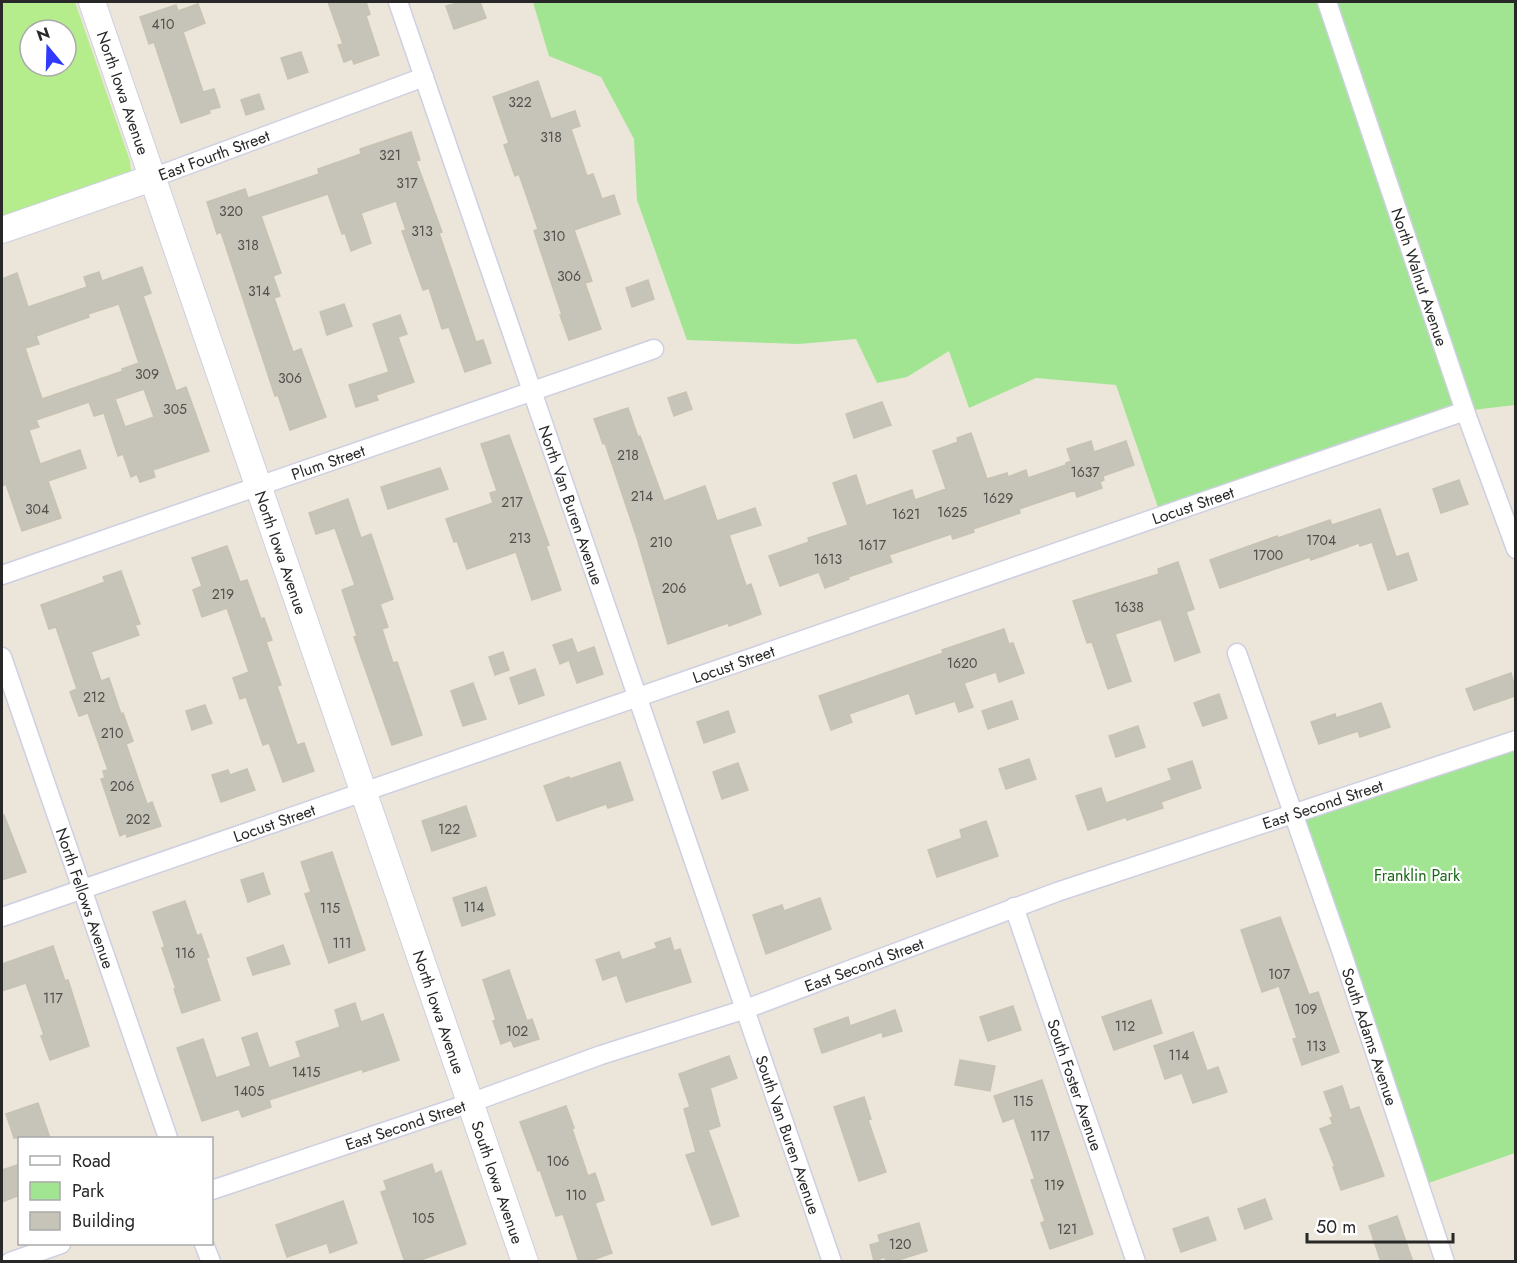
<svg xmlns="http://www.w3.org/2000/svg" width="1517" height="1263" viewBox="0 0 1517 1263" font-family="Jost,sans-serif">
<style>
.green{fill:#a1e592}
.pitch{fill:#b5ed8d;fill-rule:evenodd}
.building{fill:#c6c4b8;stroke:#c7c3b3;stroke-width:1.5;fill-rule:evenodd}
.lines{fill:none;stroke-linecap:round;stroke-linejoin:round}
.minor-casing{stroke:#cecfe2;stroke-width:21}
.secondary-casing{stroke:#cecfe2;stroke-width:28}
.minor{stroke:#fff;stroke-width:18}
.secondary{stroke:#fff;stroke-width:26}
.labels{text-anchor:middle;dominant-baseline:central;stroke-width:4.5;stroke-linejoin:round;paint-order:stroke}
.number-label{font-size:14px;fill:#504f4c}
.street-label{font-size:16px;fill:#282828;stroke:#fff}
.park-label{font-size:16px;fill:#1a6716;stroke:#fff}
</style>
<rect width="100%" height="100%" fill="#ebe6d9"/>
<g class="green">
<path d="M533,2H1515V405L1464,411L1161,516L1116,385L1036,378L969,408L949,351L907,377L877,383L856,339L799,344L687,340L637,200L634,139L601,77L549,56Z"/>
<path d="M1515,740V1153L1420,1186L1293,813Z"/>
</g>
<path class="pitch" d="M2,2H75L130,161L131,171L123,180L2,221ZM30,30H66V66H30Z"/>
<g class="building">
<path d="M328,2H366L370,14L366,16L379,55L354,64L352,59L344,62L338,45L343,44Z"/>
<path d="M461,2H480L486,18L454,29L446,6Z"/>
<path d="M198,4L205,23L183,32L203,92L214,89L220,107L209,110L210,113L181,123L154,42L149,44L140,17L176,5L178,11Z"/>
<path d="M301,52L308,72L288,79L281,58Z"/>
<path d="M538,81L551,119L575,111L580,126L571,129L587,176L593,174L602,199L614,195L620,214L574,230L592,281L585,283L601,329L569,340L560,315H562L534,231L538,229L519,174L515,176L504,145L509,143L493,97Z"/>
<path d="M259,94L264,109L246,115L241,100Z"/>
<path d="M411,132L420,160L416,161L442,232L439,233L476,342L483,340L491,363L465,372L449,327L442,329L429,288L423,290L402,231L406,230L396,201L361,213L371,243L351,251L345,233L342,234L328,194L261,216L281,273L273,276L280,296L274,298L293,352L301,349L326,417L290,430L278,395L275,396L221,232L217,234L207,202L245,189L248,198L319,174L318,169L361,154L360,149Z"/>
<path d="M142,267L151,293L143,296L176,391L186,387L209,451L153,470L155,477L140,482L137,474L131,477L123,454L118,456L104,413L94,416L89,402L36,420L39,427L29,430L40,464L80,450L86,468L48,481L61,518L22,531L6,484L2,486V279L17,273L28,307L87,287L84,277L99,272L102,281ZM119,304L139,363L122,369L123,371L42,399L25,348L39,344L36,336L89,317L88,314ZM144,389L154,417L125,427L115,399Z"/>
<path d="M648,280L654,299L632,307L626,288Z"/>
<path d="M344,304L352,326L327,335L320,312Z"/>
<path d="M400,315L407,334L398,337L414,382L376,395L378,400L356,407L349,385L389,372L373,324Z"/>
<path d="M686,392L692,409L674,416L668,398Z"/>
<path d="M882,402L891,425L854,438L846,414Z"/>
<path d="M628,408L638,437L640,436L664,501L705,486L717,521L755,508L761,525L729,535L746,586L751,584L761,614L729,626L728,623L668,644L637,538L605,443L603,444L594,419Z"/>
<path d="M971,433L987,479L1007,473L1008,477L1026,470L1028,478L1066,465V463L1071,461L1067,449L1091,441L1094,452L1126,441L1134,465L1103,476L1104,480L1100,482L1102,488L1077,497L1075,490L1019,509L1020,513L973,529L974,532L953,539L951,534L889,555L892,562L848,577L849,579L825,588L819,572L780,586L769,556L809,542L808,538L848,525L833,483L856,475L866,506L912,490L915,500L946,489L933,451L958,442L957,438Z"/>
<path d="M509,435L549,545L546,546L561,590L532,600L516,552L467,569L457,541L454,542L446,519L493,503L490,493L497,491L481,444Z"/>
<path d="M440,468L448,489L388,509L381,487Z"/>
<path d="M1459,480L1468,504L1441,513L1433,489Z"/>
<path d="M348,499L361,538L371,534L393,599L380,604L388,627L382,629L393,663L397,662L422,735L392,745L354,637L357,636L342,590L355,585L335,528L316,534L309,513Z"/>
<path d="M1380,509L1396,557L1408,553L1417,580L1388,590L1372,542L1360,546L1359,543L1311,560L1310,557L1220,588L1210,560L1277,536L1278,538L1330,520L1332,525Z"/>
<path d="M227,546L240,582L247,580L261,619L264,618L272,640L266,642L281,685L277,686L297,745L304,743L314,771L283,782L269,743L263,745L246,697L240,699L233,678L249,672L227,608L202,617L193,590L202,586L192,558Z"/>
<path d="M1178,562L1194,609L1186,612L1200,652L1175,661L1161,619L1115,634L1131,681L1108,689L1092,642L1087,643L1073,601L1159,574L1158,569Z"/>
<path d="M121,571L140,624L135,625L139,635L91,652L101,681L109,678L121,714L123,713L133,741L126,744L147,804L152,802L161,826L127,837L126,833L120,836L101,779L105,778L103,771L108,770L88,713L79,716L70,692L77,689L56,627L49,629L41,605L105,582L103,577Z"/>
<path d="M1004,629L1009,644L1013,643L1024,673L999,682L996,672L964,683L973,707L959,712L955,701L916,714L909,693L849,714L852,722L831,730L819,696L943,653L942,650Z"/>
<path d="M572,639L577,653L594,647L603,674L577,683L569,660L560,664L553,645Z"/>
<path d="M503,652L509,670L495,675L489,657Z"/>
<path d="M535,669L544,695L519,704L510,678Z"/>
<path d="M1511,673L1515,687V696L1474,710L1466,689Z"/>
<path d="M473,683L486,719L463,726L451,691Z"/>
<path d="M1219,694L1227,718L1203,726L1194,703Z"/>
<path d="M1012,701L1018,719L988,729L982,711Z"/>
<path d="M1381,703L1390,727L1360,737L1358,731L1319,744L1311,722L1335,714L1336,718Z"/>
<path d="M205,705L212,723L192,730L186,711Z"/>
<path d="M728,711L735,732L704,743L697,722Z"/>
<path d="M1138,726L1145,747L1116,757L1109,736Z"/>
<path d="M1029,759L1036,779L1006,789L999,769Z"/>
<path d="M1192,761L1201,788L1161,802L1163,808L1127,820L1126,817L1088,830L1076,796L1101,788L1106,803L1172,780L1168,769Z"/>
<path d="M620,762L633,800L608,808L606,804L557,821L544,786L569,777L570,779Z"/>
<path d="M738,763L748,790L722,799L713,772Z"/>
<path d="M247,769L255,790L221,802L212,775L228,770L230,775Z"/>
<path d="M466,806L476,836L432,851L422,821Z"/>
<path d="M2,815H4L26,872L2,880Z"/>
<path d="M986,821L998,856L937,877L928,850L962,838L960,830Z"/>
<path d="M332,852L365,950L329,963L305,894L311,892L301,862Z"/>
<path d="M263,873L270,894L248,902L241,880Z"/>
<path d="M486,887L495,915L462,926L453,898Z"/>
<path d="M820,898L831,929L766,954L753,915L782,905L784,911Z"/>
<path d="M185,901L197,936L201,934L209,957L206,958L220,1000L182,1013L174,989H176L162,948L165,947L153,912Z"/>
<path d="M1280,917L1309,995L1318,992L1339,1052L1302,1065L1293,1039L1297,1038L1279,986L1262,992L1241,930Z"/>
<path d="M670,938L674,951L680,949L691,982L626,1002L617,975L603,980L596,960L619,952L622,960L657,948L655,943Z"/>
<path d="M283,945L290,964L253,975L247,958Z"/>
<path d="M53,946L65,981L68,980L89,1046L50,1060L41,1036L44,1035L26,983L2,991V964Z"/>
<path d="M509,970L527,1021L532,1019L539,1039L514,1047L511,1040L501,1044L493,1021L496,1020L483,980Z"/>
<path d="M1151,1000L1162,1033L1114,1050L1102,1017Z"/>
<path d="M355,1003L361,1022L383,1014L399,1060L363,1072L362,1069L269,1100L271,1107L242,1117L239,1109L202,1121L177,1048L203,1039L216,1078L251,1066L242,1038L257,1033L269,1068L301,1057L296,1042L340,1027L335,1010Z"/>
<path d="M1013,1006L1021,1030L988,1041L980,1017Z"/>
<path d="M895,1010L902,1031L883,1037L882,1032L822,1053L814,1029L848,1017L850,1026Z"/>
<path d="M1193,1032L1207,1071L1218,1067L1227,1092L1193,1103L1182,1073L1165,1079L1154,1046Z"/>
<path d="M729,1056L737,1078L710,1088L720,1126L708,1130L739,1216L712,1225L686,1155L696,1152L684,1109L690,1107L679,1074Z"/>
<path d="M960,1060L995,1066L990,1091L955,1085Z"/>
<path d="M1042,1080L1093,1234L1050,1249L1041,1223L1045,1221L1031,1180L1035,1179L1014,1118L1003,1122L994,1096Z"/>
<path d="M1342,1086L1350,1110L1359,1107L1384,1176L1341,1190L1333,1167H1335L1320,1129L1333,1124L1330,1118L1333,1117L1324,1092Z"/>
<path d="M864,1097L871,1119L868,1120L886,1172L859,1181L834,1107Z"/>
<path d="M38,1103L50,1138H14L6,1114Z"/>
<path d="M566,1106L574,1128L572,1129L588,1176L595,1173L604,1200L595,1203L612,1253L587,1262H579L563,1214L556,1216L540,1170L538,1171L520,1122Z"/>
<path d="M20,1164V1195L2,1202V1170Z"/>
<path d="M432,1164L435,1174L441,1171L466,1244L415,1262H405L381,1192L387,1190L384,1181Z"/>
<path d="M1265,1199L1272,1219L1245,1229L1238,1209Z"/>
<path d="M343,1201L357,1243L330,1253L327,1243L287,1257L276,1225Z"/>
<path d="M1397,1216L1413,1262H1381L1369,1226Z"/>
<path d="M1208,1217L1216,1240L1181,1252L1173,1229Z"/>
<path d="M919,1223L927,1251L892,1262H886L885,1257L874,1261L870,1245L880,1242L878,1235Z"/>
</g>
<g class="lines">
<g class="minor-casing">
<g id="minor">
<path id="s1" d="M398,2L832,1262"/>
<path id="s2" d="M1327,2L1465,411L1516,549"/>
<path id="s3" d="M152,178L424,77"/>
<path id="s4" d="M2,575L654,349"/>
<path id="s5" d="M1237,653L1342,953L1445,1262"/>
<path id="s6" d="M2,657L168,1138"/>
<path id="s7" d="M1014,907L1136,1262"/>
<path id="s8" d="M2,917L1465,411"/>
<path id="s9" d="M212,1190L470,1103L601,1055L746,1009L1057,892L1516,740"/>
<path d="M204,1244L211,1262"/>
<path d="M10,1262L61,1244"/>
</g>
</g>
<g class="secondary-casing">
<g id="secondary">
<path id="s10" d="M92,2L525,1262"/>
<path d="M2,230L152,178"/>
</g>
</g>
<use href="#minor" class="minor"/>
<use href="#secondary" class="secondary"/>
</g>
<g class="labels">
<g class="number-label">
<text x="163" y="24">410</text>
<text x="520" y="102">322</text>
<text x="551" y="137">318</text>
<text x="390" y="155">321</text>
<text x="407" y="183">317</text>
<text x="231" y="211">320</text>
<text x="422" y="231">313</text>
<text x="554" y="236">310</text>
<text x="248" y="245">318</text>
<text x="569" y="276">306</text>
<text x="259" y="291">314</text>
<text x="147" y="374">309</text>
<text x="290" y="378">306</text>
<text x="175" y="409">305</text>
<text x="628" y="455">218</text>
<text x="1085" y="472">1637</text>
<text x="642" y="496">214</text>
<text x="998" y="498">1629</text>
<text x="512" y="502">217</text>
<text x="37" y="509">304</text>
<text x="952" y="512">1625</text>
<text x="906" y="514">1621</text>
<text x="520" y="538">213</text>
<text x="1321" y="540">1704</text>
<text x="661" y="542">210</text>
<text x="872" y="545">1617</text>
<text x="1268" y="555">1700</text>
<text x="828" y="559">1613</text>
<text x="674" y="588">206</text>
<text x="223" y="594">219</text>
<text x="1129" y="607">1638</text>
<text x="962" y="663">1620</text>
<text x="94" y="697">212</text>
<text x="112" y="733">210</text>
<text x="122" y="786">206</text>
<text x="138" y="819">202</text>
<text x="449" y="829">122</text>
<text x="474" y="907">114</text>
<text x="330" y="908">115</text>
<text x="342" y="943">111</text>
<text x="185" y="953">116</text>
<text x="1279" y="974">107</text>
<text x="53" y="998">117</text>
<text x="1306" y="1009">109</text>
<text x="1125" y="1026">112</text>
<text x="517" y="1031">102</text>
<text x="1316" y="1046">113</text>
<text x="1179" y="1055">114</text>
<text x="306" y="1072">1415</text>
<text x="249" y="1091">1405</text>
<text x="1023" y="1101">115</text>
<text x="1040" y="1136">117</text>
<text x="558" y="1161">106</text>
<text x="1054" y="1185">119</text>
<text x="576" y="1195">110</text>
<text x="423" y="1218">105</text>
<text x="1067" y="1229">121</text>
<text x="900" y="1244">120</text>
</g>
<g class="street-label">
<text stroke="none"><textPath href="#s10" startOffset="96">North Iowa Avenue</textPath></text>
<text stroke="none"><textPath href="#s3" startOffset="66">East Fourth Street</textPath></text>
<text stroke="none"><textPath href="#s2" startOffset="290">North Walnut Avenue</textPath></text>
<text stroke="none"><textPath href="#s4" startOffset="345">Plum Street</textPath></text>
<text stroke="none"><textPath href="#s1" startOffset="532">North Van Buren Avenue</textPath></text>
<text stroke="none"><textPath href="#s8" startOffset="1260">Locust Street</textPath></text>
<text stroke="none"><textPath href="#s10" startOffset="582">North Iowa Avenue</textPath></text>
<text stroke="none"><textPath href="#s8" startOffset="774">Locust Street</textPath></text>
<text stroke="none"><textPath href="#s9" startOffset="1176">East Second Street</textPath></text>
<text stroke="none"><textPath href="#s8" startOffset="288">Locust Street</textPath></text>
<text stroke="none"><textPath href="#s6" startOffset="255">North Fellows Avenue</textPath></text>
<text stroke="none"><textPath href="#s9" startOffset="690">East Second Street</textPath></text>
<text stroke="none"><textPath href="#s10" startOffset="1068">North Iowa Avenue</textPath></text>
<text stroke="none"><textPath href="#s5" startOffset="406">South Adams Avenue</textPath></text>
<text stroke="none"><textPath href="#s7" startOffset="188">South Foster Avenue</textPath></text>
<text stroke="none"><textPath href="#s9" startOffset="204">East Second Street</textPath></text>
<text stroke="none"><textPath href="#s1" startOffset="1198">South Van Buren Avenue</textPath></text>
<text stroke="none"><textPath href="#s10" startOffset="1248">South Iowa Avenue</textPath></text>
</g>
<g class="park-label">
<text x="1417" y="875">Franklin Park</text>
</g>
</g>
<rect width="1517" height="1263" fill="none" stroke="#282828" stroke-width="6"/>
<rect x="18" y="1137" width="195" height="108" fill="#ffffff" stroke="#a9a9a9" stroke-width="1.5"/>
<rect x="30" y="1156" width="30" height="9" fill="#ffffff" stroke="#a9a9a9" stroke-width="1.5"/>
<text x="72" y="1167" font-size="18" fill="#282828">Road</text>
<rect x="30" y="1182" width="30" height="18" fill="#a1e592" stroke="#a9a9a9" stroke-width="1.5"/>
<text x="72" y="1197" font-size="18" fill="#282828">Park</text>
<rect x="30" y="1212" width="30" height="18" fill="#c6c4b8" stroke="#a9a9a9" stroke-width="1.5"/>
<text x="72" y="1227" font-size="18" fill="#282828">Building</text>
<g transform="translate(48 48) rotate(341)"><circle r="28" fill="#ffffff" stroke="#a9a9a9" stroke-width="1.5"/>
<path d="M0-4.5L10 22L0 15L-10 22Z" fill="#3239ff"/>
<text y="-9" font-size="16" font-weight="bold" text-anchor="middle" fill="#282828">N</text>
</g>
<path d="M1307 1233v9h146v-9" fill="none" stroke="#282828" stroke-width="3"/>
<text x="1316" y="1233" font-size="18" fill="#282828" stroke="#ffffff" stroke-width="4.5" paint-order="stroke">50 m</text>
</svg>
